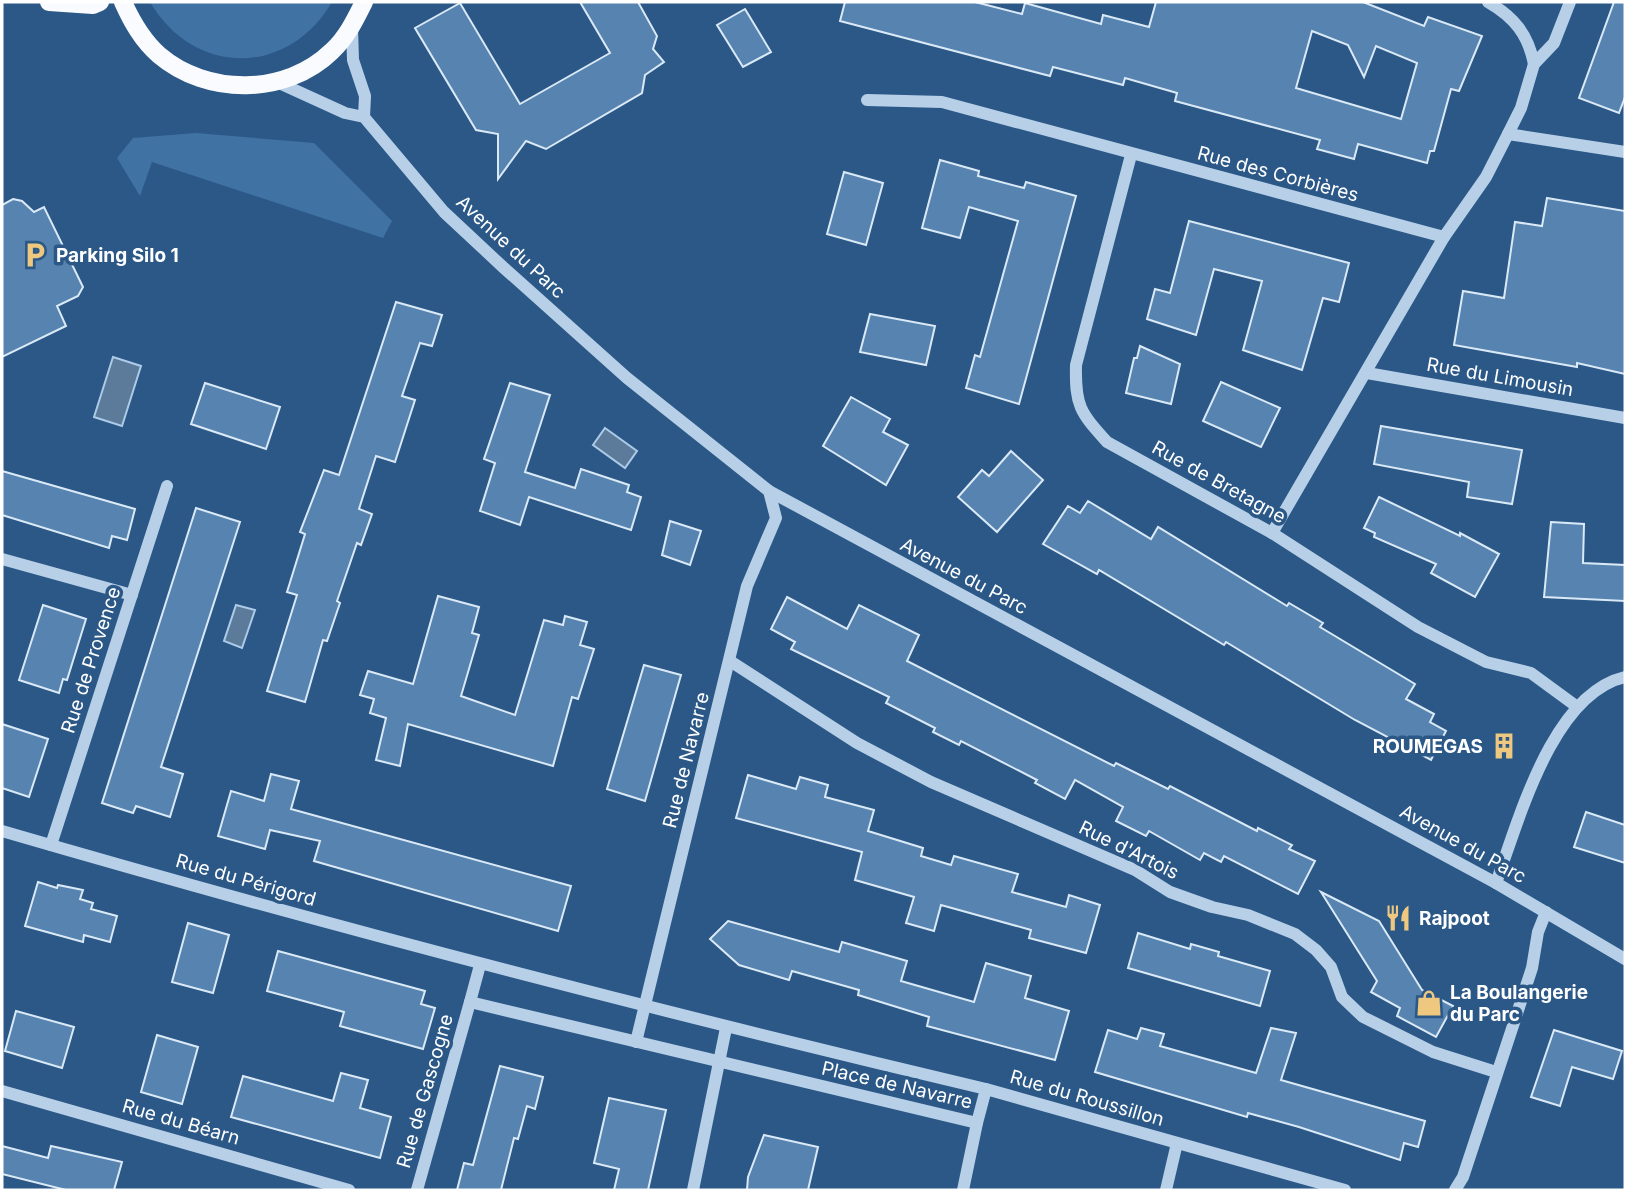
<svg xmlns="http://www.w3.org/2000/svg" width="1627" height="1192" viewBox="0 0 1627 1192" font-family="Inter,sans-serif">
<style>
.green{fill:#4072a3}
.water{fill:#5c7a9a;stroke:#accbe8;stroke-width:2}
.building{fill:#5783b0;stroke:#dae9f6;stroke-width:2;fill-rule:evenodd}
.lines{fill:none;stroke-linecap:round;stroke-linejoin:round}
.minor{stroke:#b7d0e8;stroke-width:12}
.major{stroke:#f9fbfe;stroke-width:18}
.labels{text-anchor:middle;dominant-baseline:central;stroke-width:7;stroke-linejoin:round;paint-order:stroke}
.street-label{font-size:19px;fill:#fff;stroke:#2b5887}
.poi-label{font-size:19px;font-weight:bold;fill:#fff;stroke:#2b5887;text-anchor:start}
</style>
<rect width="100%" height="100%" fill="#2b5887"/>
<g class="green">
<path d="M150,2H332C288,77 194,77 150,2Z"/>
<path d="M196,133L314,143L392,221L383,238L152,162L140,196L117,158L133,138Z"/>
</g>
<g class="water">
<path d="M113,357L141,366L122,426L94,417Z"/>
<path d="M605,428L637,451L625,468L593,445Z"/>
<path d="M236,605L255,610L242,648L224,641Z"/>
</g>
<g class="building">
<path d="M580,2H638L657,36L653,49L664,62L645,75L642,93L546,149L526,141L498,179V134L476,130L415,28L460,3L520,104L610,53Z"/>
<path d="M845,2H975L1022,14L1025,3L1101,24L1103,15L1149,27L1156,2H1363L1424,26L1428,17L1482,36L1459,91L1451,89L1434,151H1430L1427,163L1358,144L1354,159L1317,149L1320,140L1175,101L1177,93L1125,78L1123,85L1053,67L1050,76L840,21ZM1312,31L1348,45L1364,77L1376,46L1417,63L1401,119L1296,88Z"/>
<path d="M1614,2H1625V97L1619,113L1579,98Z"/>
<path d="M745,9L771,52L743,67L717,25Z"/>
<path d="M940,160L979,171L978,176L1024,188L1026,182L1076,196L1019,404L966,388L975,355L980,357L1018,221L969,207L960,238L922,228Z"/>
<path d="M844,172L883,183L866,245L827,234Z"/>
<path d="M1547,198L1625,211V374L1577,363V367L1454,345L1463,291L1504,298L1515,222L1542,226Z"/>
<path d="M13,199L22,201L34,212L44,207L83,287L78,296L57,306L66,326L2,357V205Z"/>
<path d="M1189,221L1349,263L1339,302L1323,298L1302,370L1243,350L1262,281L1214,269L1196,335L1147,319L1155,289L1170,293Z"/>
<path d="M396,302L442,315L432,346L420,343L402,396L415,400L395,462L376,456L359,509L372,514L361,545L357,543L337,601L340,603L327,641L323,640L305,702L267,691L297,595L287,592L305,534L300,532L324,470L339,475Z"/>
<path d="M870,314L935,326L926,365L860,352Z"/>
<path d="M1140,346L1180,364L1171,404L1126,393L1134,358H1137Z"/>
<path d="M1221,382L1280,408L1261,447L1203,421Z"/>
<path d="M205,383L280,407L266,449L191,424Z"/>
<path d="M510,383L550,395L525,472L575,488L581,469L629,485L627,492L641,497L631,530L529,497L520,525L480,511L495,463L484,459Z"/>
<path d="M851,397L890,419L883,432L908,445L886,485L823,446Z"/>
<path d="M1381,426L1522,450L1512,504L1467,497L1469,482L1374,464Z"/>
<path d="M1011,451L1043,480L997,532L958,497L982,470L989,476Z"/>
<path d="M2,471L135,509L127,540L112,536L109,548L2,515Z"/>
<path d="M1379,497L1460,536V533L1499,554L1475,597L1431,573L1436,564L1374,537L1375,533L1364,528Z"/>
<path d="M1088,501L1151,539L1158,527L1287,606L1289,603L1323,623L1320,627L1415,684L1406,699L1434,714L1430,722L1446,731L1431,760L1355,720L1226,642L1224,645L1099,570L1097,574L1043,544L1068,506L1080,513Z"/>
<path d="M196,508L240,522L161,767L183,774L170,817L136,806L133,813L102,803Z"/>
<path d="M670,521L701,531L690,565L662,555Z"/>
<path d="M1551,522L1584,524L1583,563L1625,565V601L1544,597Z"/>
<path d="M438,596L479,607L472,633L479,635L461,696L515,715L544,620L563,625L565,616L587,622L580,645L594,649L578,699L572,697L553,766L408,724L400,766L376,760L386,718L370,713L374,699L360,695L368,671L413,684Z"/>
<path d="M787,597L847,629L859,605L919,635L907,661L1114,766L1116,763L1168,789L1170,786L1257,831L1258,828L1292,845L1289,849L1315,861L1298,894L1224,856L1221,862L1204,853L1200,860L1149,831L1146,836L1116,821L1123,807L1075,780L1065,799L1035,783L1037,780L961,741L959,745L933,732L935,728L886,703L889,697L791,649L795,642L771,629Z"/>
<path d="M43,605L86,619L67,680L63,679L59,693L19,680Z"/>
<path d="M644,665L681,675L645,801L607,789Z"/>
<path d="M2,724L48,739L29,797L2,788Z"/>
<path d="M271,774L299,781L291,809L571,886L558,931L314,861L320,841L270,830L265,849L218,836L231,791L264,801Z"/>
<path d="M748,775L796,789L800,777L828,785L825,797L874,810L868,831L923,848L921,856L951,865L954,856L1018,874L1012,892L1066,907L1069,895L1100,905L1086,953L1029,938L1031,930L941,905L934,931L906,923L914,897L855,880L862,852L736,818Z"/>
<path d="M1586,812L1625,825V863L1574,847Z"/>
<path d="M38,882L57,888L58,885L83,890L80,899L93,903L91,909L117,916L110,942L84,935L83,942L25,926Z"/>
<path d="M1321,892L1379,921L1422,990L1453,1006L1436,1037L1397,1016L1400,1008L1371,992L1377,981Z"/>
<path d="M728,921L839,952L842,942L907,961L901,981L974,1002L986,963L1031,976L1025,998L1069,1011L1055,1060L927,1026L929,1017L858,995L859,990L792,971L789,980L739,965L710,939Z"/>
<path d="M188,923L229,935L213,993L172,982Z"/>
<path d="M1138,933L1190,949L1191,944L1219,952L1218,956L1270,971L1260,1006L1128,968Z"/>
<path d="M278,951L425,991L421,1004L435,1008L423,1049L340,1026L344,1012L267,991Z"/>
<path d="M16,1011L74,1027L62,1068L5,1051Z"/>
<path d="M1141,1028L1164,1034L1160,1046L1256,1073L1271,1028L1296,1033L1281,1080L1425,1121L1418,1147L1404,1143L1400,1160L1299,1127L1248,1113L1247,1117L1095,1072L1108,1030L1137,1039Z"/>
<path d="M1554,1030L1622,1051L1613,1079L1572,1067L1560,1106L1531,1097Z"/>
<path d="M157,1035L198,1047L182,1104L141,1092Z"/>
<path d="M500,1066L543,1077L535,1109L527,1106L518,1139L514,1138L501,1190H457L464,1163L473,1165Z"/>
<path d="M341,1073L368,1080L360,1108L391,1117L380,1158L231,1117L243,1076L333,1101Z"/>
<path d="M609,1098L666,1110L648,1190H614L619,1169L594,1163Z"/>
<path d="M764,1135L818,1147L808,1190H747L748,1177Z"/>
<path d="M2,1146L48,1158L51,1146L122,1162L114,1190H66L2,1174Z"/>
</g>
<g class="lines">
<g class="minor">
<path d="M1488,2C1514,17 1528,34 1534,64"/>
<path d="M352,28L353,60L365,96L364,117"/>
<path d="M277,82L345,113L364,117L444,212L504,268L627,378L769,491L1496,883L1625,959"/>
<path d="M867,100L942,102L1444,237L1486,177L1508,134L1625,152"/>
<path d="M1508,134L1521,108L1534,64L1554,43L1570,2"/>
<path d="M1131,155L1076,365C1075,406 1080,412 1107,442L1272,533L1418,627L1486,662L1531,673L1576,706"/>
<path d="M1367,373L1625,418"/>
<path d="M1272,533L1444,237"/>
<path d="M2,559L132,595"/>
<path d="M730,661L857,743L931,782L1135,870L1170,892L1212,907L1248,915L1295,934L1316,950L1331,967L1342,997L1363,1017L1433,1052L1496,1072"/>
<path d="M2,831C328,926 656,1011 986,1089L977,1123L470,1002L480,965"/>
<path d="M51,845L167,486"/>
<path d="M1496,883C1519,820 1552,694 1625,677"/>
<path d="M636,1042L747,586L776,518L769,491"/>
<path d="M986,1089L1345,1190"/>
<path d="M2,1091L349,1190"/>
<path d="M417,1190L470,1002"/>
<path d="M693,1190L726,1028"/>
<path d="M963,1190L977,1123"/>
<path d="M1166,1190L1177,1143"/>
<path d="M1455,1190L1463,1177L1532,968L1538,932L1546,912"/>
</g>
<g class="major">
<path d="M49,2L93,5L100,2"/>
<path d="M123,2C132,22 142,40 159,55C207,96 286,96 332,51C347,37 355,20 364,2"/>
</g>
</g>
<defs>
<g id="parking-bare" transform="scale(2.1)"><path d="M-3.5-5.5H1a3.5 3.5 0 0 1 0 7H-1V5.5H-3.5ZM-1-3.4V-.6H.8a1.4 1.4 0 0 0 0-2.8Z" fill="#eec87f" stroke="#2b5887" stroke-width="2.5" paint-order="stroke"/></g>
<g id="building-bare" transform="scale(2.1)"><path d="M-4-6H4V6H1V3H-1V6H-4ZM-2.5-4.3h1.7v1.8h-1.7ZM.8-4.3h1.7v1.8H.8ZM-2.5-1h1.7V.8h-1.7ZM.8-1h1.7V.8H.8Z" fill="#eec87f" stroke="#2b5887" stroke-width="2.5" paint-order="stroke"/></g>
<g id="restaurant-bare" transform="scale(2.1)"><path d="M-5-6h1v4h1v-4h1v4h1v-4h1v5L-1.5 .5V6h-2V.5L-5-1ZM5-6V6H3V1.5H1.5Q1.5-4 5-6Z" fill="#eec87f" stroke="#2b5887" stroke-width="2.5" paint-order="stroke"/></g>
<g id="shop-bare" transform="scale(2.1)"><path d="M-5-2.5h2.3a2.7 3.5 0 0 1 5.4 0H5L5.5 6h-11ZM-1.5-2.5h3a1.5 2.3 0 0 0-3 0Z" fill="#eec87f" stroke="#2b5887" stroke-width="2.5" paint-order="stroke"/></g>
</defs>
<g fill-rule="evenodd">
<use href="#parking-bare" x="35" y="255"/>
<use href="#building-bare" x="1504" y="746"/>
<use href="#restaurant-bare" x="1398" y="918"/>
<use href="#shop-bare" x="1429" y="1003"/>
</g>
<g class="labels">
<g class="street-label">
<text transform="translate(1278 174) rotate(15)">Rue des Corbières</text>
<text transform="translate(511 247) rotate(43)">Avenue du Parc</text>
<text transform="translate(1500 377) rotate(10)">Rue du Limousin</text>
<text transform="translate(1219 482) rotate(29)">Rue de Bretagne</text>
<text transform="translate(964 576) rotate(28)">Avenue du Parc</text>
<text transform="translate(91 660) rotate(-72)">Rue de Provence</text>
<text transform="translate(686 760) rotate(-76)">Rue de Navarre</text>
<text transform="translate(1463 844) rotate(29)">Avenue du Parc</text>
<text transform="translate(1129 850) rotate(26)">Rue d'Artois</text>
<text transform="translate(246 880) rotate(16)">Rue du Périgord</text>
<text transform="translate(897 1085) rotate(13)">Place de Navarre</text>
<text transform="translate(425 1091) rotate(-74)">Rue de Gascogne</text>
<text transform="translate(1087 1098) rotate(16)">Rue du Roussillon</text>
<text transform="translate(181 1122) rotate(16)">Rue du Béarn</text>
</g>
<g class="poi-label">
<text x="56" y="255">Parking Silo 1</text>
<text x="1483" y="746" text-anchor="end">ROUMEGAS</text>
<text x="1419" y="918">Rajpoot</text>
<text x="1450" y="992">La Boulangerie<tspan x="1450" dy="22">du Parc</tspan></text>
</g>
</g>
<rect width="1627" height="1192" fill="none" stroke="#ffffff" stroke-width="7"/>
</svg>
